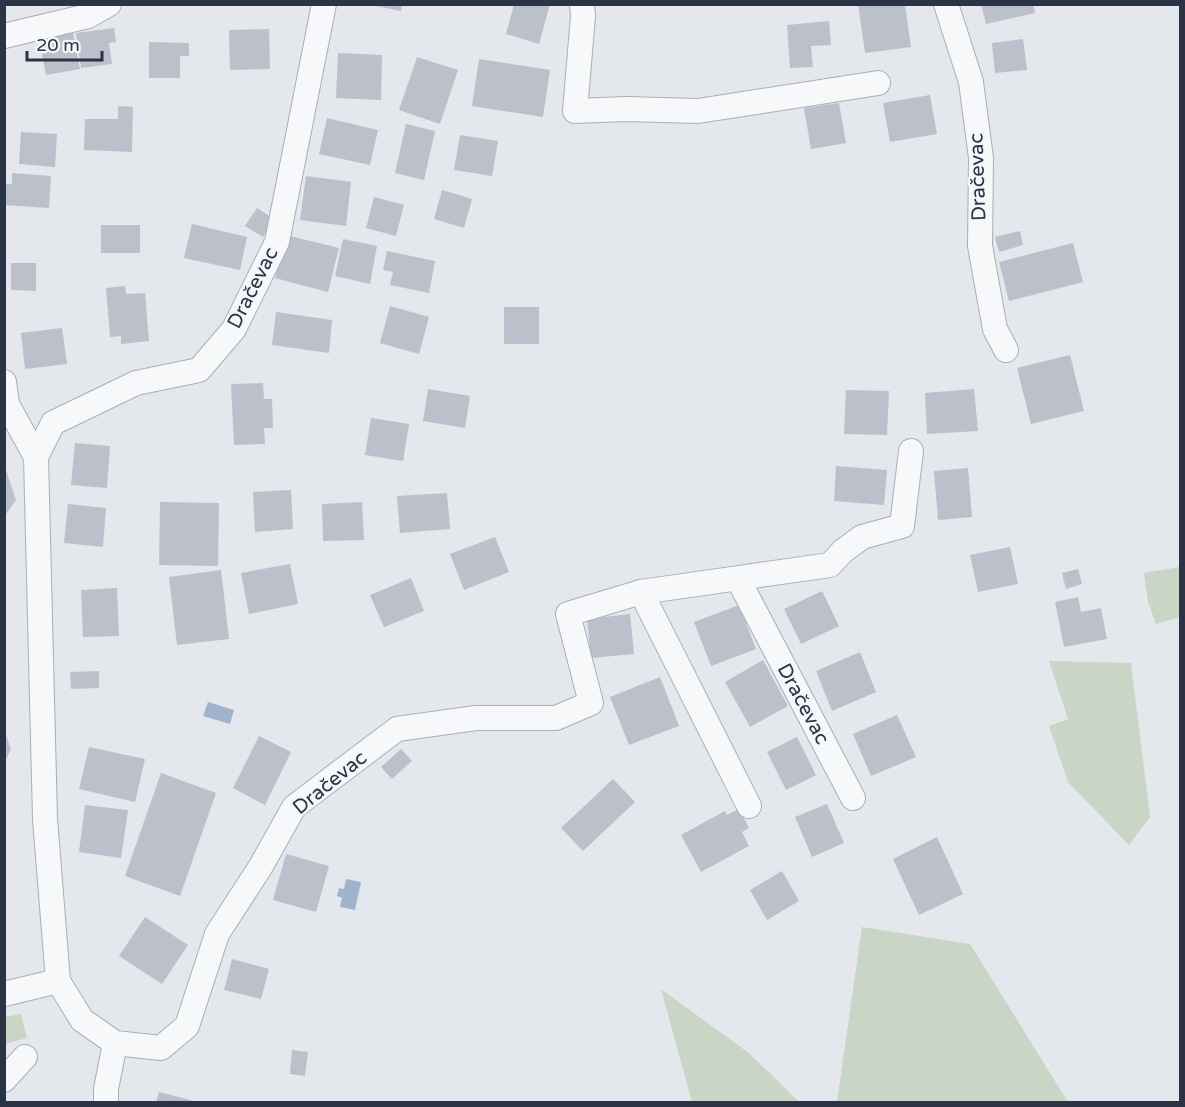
<svg xmlns="http://www.w3.org/2000/svg" width="1185" height="1107" viewBox="0 0 1185 1107" font-family="'Varela Round',sans-serif">
<style>
.green{fill:#c9d6c5}
.water{fill:#9fb4cc}
.building{fill:#bbc0ca}
.lines{fill:none;stroke-linecap:round;stroke-linejoin:round}
.minor-casing{stroke:#a9aeb7;stroke-width:26}
.minor{stroke:#f7f8fa;stroke-width:24}
.labels{text-anchor:middle;dominant-baseline:central;stroke-width:5;stroke-linejoin:round;paint-order:stroke}
.street-label{font-size:20px;fill:#2b3445;stroke:#f4f6f9}
</style>
<rect width="100%" height="100%" fill="#e4e7ec"/>
<g class="green">
<path d="M1180,567V617L1156,624L1148,602L1144,573Z"/>
<path d="M1049,661L1131,663L1150,817L1129,845L1068,782L1049,726L1068,719Z"/>
<path d="M862,927L970,944L1068,1102H837Z"/>
<path d="M661,989L750,1054L799,1102H692Z"/>
<path d="M21,1014L27,1038L5,1044V1017Z"/>
</g>
<g class="water">
<path d="M208,702L234,710L230,724L203,716Z"/>
<path d="M346,879L361,882L355,910L340,907L342,898L337,896L339,888L344,889Z"/>
</g>
<g class="building">
<path d="M366,4H402L401,11Z"/>
<path d="M514,4H550L539,44L506,34Z"/>
<path d="M858,4H905L911,47L865,53Z"/>
<path d="M981,4H1033L1035,13L986,24Z"/>
<path d="M829,21L831,45L811,46L813,67L790,68L787,25Z"/>
<path d="M114,28L116,42L109,43L112,64L81,68L76,33Z"/>
<path d="M269,29L270,69L230,70L229,30Z"/>
<path d="M73,33L80,69L46,75L39,39Z"/>
<path d="M1023,39L1027,70L995,73L992,43Z"/>
<path d="M149,42L189,43V56H180V78H149Z"/>
<path d="M338,53L382,55L381,100L336,98Z"/>
<path d="M417,57L458,70L440,124L399,110Z"/>
<path d="M479,59L550,70L543,117L472,106Z"/>
<path d="M930,95L937,134L890,142L883,103Z"/>
<path d="M839,103L846,143L811,149L804,108Z"/>
<path d="M118,106L133,107L132,152L84,150L85,119H118Z"/>
<path d="M327,118L378,130L370,165L319,154Z"/>
<path d="M406,124L435,131L424,180L395,173Z"/>
<path d="M21,132L57,134L55,167L19,164Z"/>
<path d="M460,135L498,141L492,176L454,170Z"/>
<path d="M12,173L51,176L49,208L4,205V184H12Z"/>
<path d="M306,176L351,182L346,226L300,220Z"/>
<path d="M442,190L472,199L464,228L434,219Z"/>
<path d="M374,197L404,205L396,236L366,228Z"/>
<path d="M257,208L274,219L263,237L245,226Z"/>
<path d="M192,224L247,237L240,270L184,258Z"/>
<rect x="101" y="225" width="39" height="28"/>
<path d="M1020,231L1023,245L999,252L995,237Z"/>
<path d="M286,235L339,248L328,292L275,278Z"/>
<path d="M343,239L377,246L370,284L335,276Z"/>
<path d="M1073,243L1083,282L1009,301L999,262Z"/>
<path d="M387,251L435,261L429,293L390,285L393,272L383,270Z"/>
<path d="M11,263H36V291L11,290Z"/>
<path d="M125,286L126,294L145,293L149,341L121,344V336L110,337L106,288Z"/>
<path d="M390,306L429,317L419,354L380,343Z"/>
<rect x="504" y="307" width="35" height="37"/>
<path d="M276,312L332,320L329,353L272,345Z"/>
<path d="M62,328L67,364L25,369L21,333Z"/>
<path d="M1070,355L1084,411L1031,424L1017,368Z"/>
<path d="M263,383L264,399H272L273,428H264L265,444L234,445L231,384Z"/>
<path d="M428,389L470,396L465,428L423,421Z"/>
<path d="M974,389L978,431L927,434L925,393Z"/>
<path d="M846,390L889,391L887,435L844,434Z"/>
<path d="M371,418L409,424L403,461L365,455Z"/>
<path d="M75,443L110,446L107,488L71,485Z"/>
<path d="M4,464L16,500L4,517Z"/>
<path d="M836,466L887,470L884,505L834,501Z"/>
<path d="M968,468L972,517L938,520L934,471Z"/>
<path d="M291,490L293,529L255,532L253,492Z"/>
<path d="M447,493L450,529L400,533L397,496Z"/>
<path d="M160,502L219,503L218,566L159,565Z"/>
<path d="M362,502L364,540L323,541L322,504Z"/>
<path d="M68,504L106,508L103,547L64,543Z"/>
<path d="M495,537L509,572L464,590L450,554Z"/>
<path d="M1010,547L1018,584L978,592L970,555Z"/>
<path d="M290,564L298,604L249,614L241,573Z"/>
<path d="M1078,569L1082,584L1066,589L1062,573Z"/>
<path d="M221,570L229,639L177,645L169,577Z"/>
<path d="M411,578L424,611L384,627L370,595Z"/>
<path d="M117,588L119,636L83,637L81,590Z"/>
<path d="M822,591L839,626L801,644L784,609Z"/>
<path d="M1078,597L1081,612L1101,608L1107,639L1064,647L1055,602Z"/>
<path d="M739,605L756,649L711,666L694,622Z"/>
<path d="M630,614L634,654L591,658L587,619Z"/>
<path d="M860,652L876,692L832,711L816,671Z"/>
<path d="M763,660L788,706L750,727L725,682Z"/>
<path d="M99,671V688L71,689L70,672Z"/>
<path d="M660,677L679,726L629,745L610,697Z"/>
<path d="M897,715L916,757L871,776L853,734Z"/>
<path d="M4,730L11,749L4,764Z"/>
<path d="M259,736L291,752L265,805L233,788Z"/>
<path d="M797,737L816,775L786,790L767,752Z"/>
<path d="M89,747L145,759L135,802L79,789Z"/>
<path d="M401,749L412,761L392,779L381,767Z"/>
<path d="M161,773L216,793L180,896L125,876Z"/>
<path d="M613,779L635,802L583,851L561,828Z"/>
<path d="M827,804L844,843L812,857L795,817Z"/>
<path d="M85,805L128,810L121,858L79,852Z"/>
<path d="M739,809L749,828L742,832L749,846L701,872L681,835L725,811L727,815Z"/>
<path d="M937,837L963,894L919,915L893,859Z"/>
<path d="M286,854L329,866L316,912L273,900Z"/>
<path d="M782,871L799,901L767,920L750,890Z"/>
<path d="M145,917L188,945L162,984L119,956Z"/>
<path d="M232,959L269,969L261,999L224,990Z"/>
<path d="M292,1050L308,1052L305,1076L290,1074Z"/>
<path d="M159,1092L198,1102H156Z"/>
</g>
<g class="lines">
<g class="minor-casing">
<g id="minor">
<path d="M582,4L583,16L575,111L626,109L698,111L878,83"/>
<path d="M946,4L971,82L981,158L980,246L995,329L1006,350"/>
<path d="M4,36L88,16L109,4"/>
<path d="M4,382L7,404L36,457"/>
<path d="M738,579L853,798"/>
<path d="M641,592L749,806"/>
<path d="M58,981L82,1020L115,1043L161,1048L187,1026L217,934L261,866L294,807L397,729L476,718H556L591,703L568,614L641,592L830,565L843,551L862,537L902,526L911,451"/>
<path d="M4,994L58,981L45,819L36,457L53,423L136,383L199,370L234,329L277,242L324,4"/>
<path d="M4,1080L25,1057"/>
<path d="M106,1102V1089L115,1043"/>
</g>
</g>
<use href="#minor" class="minor"/>
</g>
<g class="labels">
<g class="street-label">
<text transform="translate(978 177) rotate(-92)">Dračevac</text>
<text transform="translate(253 288) rotate(-63)">Dračevac</text>
<text transform="translate(803 704) rotate(62)">Dračevac</text>
<text transform="translate(330 783) rotate(-39)">Dračevac</text>
</g>
</g>
<rect width="1185" height="1107" fill="none" stroke="#2b3445" stroke-width="12"/>
<path d="M27 51v9h75v-9" fill="none" stroke="#2b3445" stroke-width="3"/>
<text x="36" y="51" font-size="18" fill="#2b3445" stroke="#f4f6f9" stroke-width="4.5" paint-order="stroke">20 m</text>
</svg>
